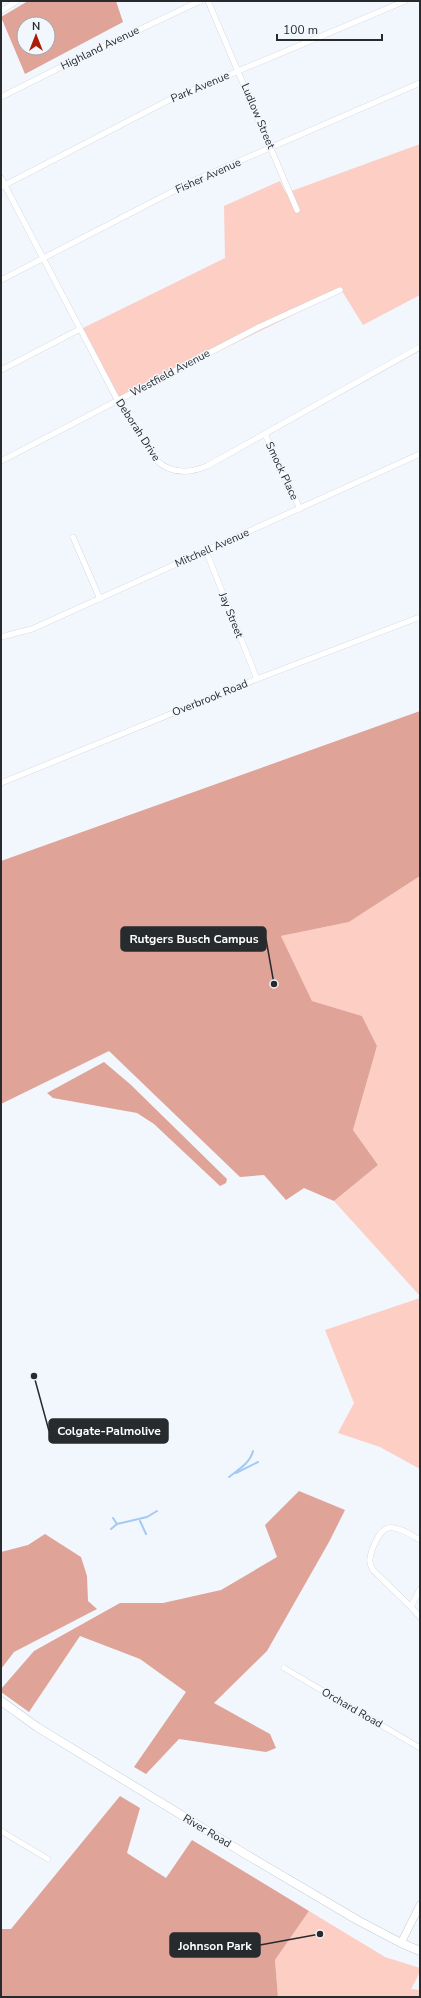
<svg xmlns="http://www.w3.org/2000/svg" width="421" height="1998" viewBox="0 0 421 1998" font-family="'Nunito Sans',sans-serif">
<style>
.green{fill:#fccec4}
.forest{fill:#dfa398;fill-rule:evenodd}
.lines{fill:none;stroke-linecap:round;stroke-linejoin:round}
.stream{stroke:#a3caf5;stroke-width:2}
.minor-casing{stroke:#c3ccd5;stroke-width:6}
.tertiary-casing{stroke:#c3ccd5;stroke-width:8}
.secondary-casing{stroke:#c3ccd5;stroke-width:9}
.minor{stroke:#fff;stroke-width:5.5}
.tertiary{stroke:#fff;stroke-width:7}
.secondary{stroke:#fff;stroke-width:8}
.labels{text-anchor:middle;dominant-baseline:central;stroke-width:3;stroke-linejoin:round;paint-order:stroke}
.street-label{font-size:11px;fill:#282b2e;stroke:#f2f7fd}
.leader{fill:none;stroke:#282b2e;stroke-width:1.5}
.callout-dot{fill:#282b2e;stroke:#f2f7fd;stroke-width:1.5}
.callout{fill:#282b2e;stroke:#282b2e;stroke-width:1.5}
.callout-label{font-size:12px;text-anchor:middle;font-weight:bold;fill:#fff}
</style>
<rect width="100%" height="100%" fill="#f2f7fd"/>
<g class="green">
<path d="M420,144V295L363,325L342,291L119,400L81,329L225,258L224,206L280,181L286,193Z"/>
<path d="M420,876V1296L334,1201L378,1165L353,1130L377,1046L362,1016L312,1001L281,936L349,922Z"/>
<path d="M420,1298V1469L380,1447L338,1433L354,1403L325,1330Z"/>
<path d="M309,1911L385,1957L420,1968V1972L411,1989L420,1990V1997H278L275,1960Z"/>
</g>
<g class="forest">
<path d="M28,1H116L123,22L25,74L1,17ZM24,24H48V48H24Z"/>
<path d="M420,711V876L349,922L281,936L312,1001L362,1016L377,1046L353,1130L378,1165L334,1201L304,1188L286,1200L264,1175L240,1177L109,1051L1,1104V861Z"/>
<path d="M104,1062L130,1084L227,1179L226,1183L220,1186L154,1124L137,1113L53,1098L47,1093Z"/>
<path d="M299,1491L345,1510L329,1542L267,1651L214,1703L270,1734L276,1748L266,1752L179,1739L146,1774L134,1767L186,1692L140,1659L80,1636L29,1712L1,1692V1689L34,1651L120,1603H163L221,1590L277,1557L265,1525Z"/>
<path d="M45,1534L81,1557L87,1576L88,1601L97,1609L14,1652L1,1669V1552L28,1545Z"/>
<path d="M120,1796L140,1808L127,1853L166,1878L192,1840L309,1911L275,1960L278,1997H1V1929H11Z"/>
</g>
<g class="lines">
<g class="stream">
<path d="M236,1473L258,1462"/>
<path d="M229,1477C239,1469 250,1463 253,1451"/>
<path d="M113,1518L117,1524"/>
<path d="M140,1521L146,1534"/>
<path d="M111,1529L117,1524L147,1517L157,1511"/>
</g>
<g class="minor-casing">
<g id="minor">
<path d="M208,1L297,210"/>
<path d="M1,11L17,1"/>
<path d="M1,97L71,62L200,1"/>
<path d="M1,178L118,401L156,460C171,474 188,474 207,466L420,347"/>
<path d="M1,187L167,101L405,1"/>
<path d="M1,280L193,181L420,83"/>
<path d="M1,370L80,329"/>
<path d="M265,434L300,509"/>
<path d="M1,461L259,327L340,290"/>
<path d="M73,537L100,599"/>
<path d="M206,551L257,679"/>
<path d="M1,637L32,629L420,454"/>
<path d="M1,783L257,679L420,617"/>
<path d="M420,1540C411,1535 399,1526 388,1528C379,1530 371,1550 370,1559C369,1563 371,1566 373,1570L411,1607L420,1589"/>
<path d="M411,1607L420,1617"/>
<path d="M284,1668L420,1748"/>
<path d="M1,1831L48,1859"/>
</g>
</g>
<g class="tertiary-casing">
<path id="tertiary" d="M401,1943L420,1905"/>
</g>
<g class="secondary-casing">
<path id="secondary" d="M1,1701L37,1727L247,1855L359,1921L401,1943L420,1951"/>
</g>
<use href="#minor" class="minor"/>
<use href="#tertiary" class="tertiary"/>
<use href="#secondary" class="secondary"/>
</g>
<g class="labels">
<g class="street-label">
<text transform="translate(100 48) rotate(-26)">Highland Avenue</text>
<text transform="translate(200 87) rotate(-23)">Park Avenue</text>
<text transform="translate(258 116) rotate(67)">Ludlow Street</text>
<text transform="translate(208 176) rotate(-24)">Fisher Avenue</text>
<text transform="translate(170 373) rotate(-28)">Westfield Avenue</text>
<text transform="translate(138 430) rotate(57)">Deborah Drive</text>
<text transform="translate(282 471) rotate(65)">Smock Place</text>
<text transform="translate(212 548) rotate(-24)">Mitchell Avenue</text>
<text transform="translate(231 615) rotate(68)">Jay Street</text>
<text transform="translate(210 698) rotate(-22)">Overbrook Road</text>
<text transform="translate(352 1708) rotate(30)">Orchard Road</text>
<text transform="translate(207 1831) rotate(31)">River Road</text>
</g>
</g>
<path class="leader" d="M274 984L266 939M34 1376L49 1431M320 1934L260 1945"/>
<g class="callout-dot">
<circle cx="274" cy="984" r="4"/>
<circle cx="34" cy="1376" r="4"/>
<circle cx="320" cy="1934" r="4"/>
</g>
<g class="callout">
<rect x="121" y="927" width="145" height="24" rx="4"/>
<rect x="49" y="1419" width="119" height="24" rx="4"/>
<rect x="170" y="1933" width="90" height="24" rx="4"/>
</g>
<g class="callout-label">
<text x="194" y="943">Rutgers Busch Campus</text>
<text x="109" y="1435">Colgate-Palmolive</text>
<text x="215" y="1950">Johnson Park</text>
</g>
<rect width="421" height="1998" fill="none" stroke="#282b2e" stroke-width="4"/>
<g transform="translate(36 36)"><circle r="19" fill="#f2f7fd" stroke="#a1a5aa"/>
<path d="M0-3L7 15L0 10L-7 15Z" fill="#ac1d09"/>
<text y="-6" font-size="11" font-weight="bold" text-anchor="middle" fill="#282b2e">N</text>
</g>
<path d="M277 34v6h105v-6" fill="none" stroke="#282b2e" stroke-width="2"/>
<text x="283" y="34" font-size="12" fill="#282b2e" stroke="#f2f7fd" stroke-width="3" paint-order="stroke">100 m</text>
</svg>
